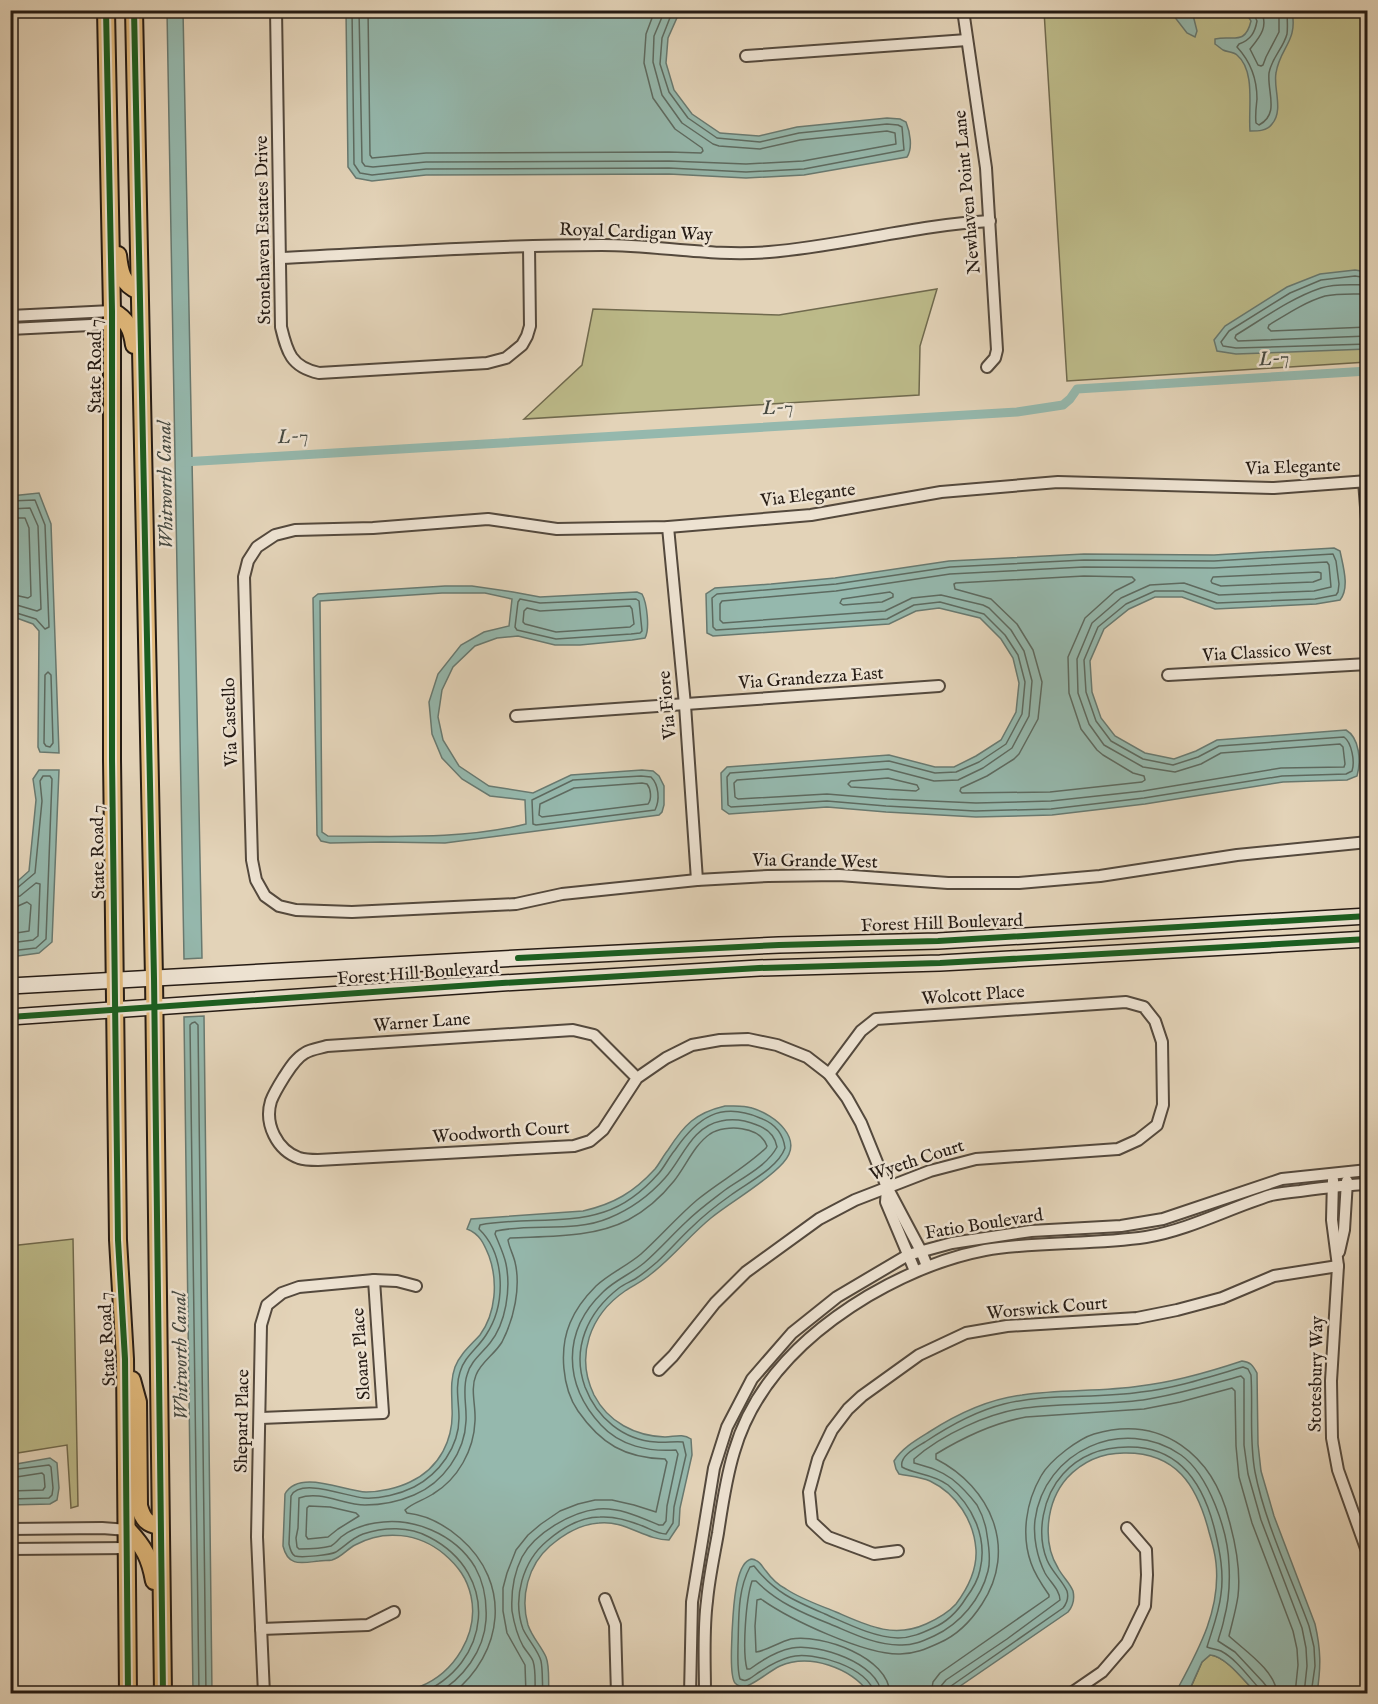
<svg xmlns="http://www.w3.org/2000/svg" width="1378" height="1704" viewBox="0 0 1378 1704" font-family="'IM FELL English',serif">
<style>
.green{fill:#bcba89;stroke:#706a4e;stroke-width:1.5}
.water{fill:#95b8ad;stroke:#687970;stroke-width:1.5;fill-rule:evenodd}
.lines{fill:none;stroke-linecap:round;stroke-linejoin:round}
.shore{stroke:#5d6a60;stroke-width:1.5}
.canal{stroke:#95b8ad;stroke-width:9}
.street-casing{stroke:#54493d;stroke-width:14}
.secondary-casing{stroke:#251b14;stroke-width:18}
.primary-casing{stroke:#251b14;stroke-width:20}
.street{stroke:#ede2d1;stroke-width:10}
.secondary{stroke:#ede2d1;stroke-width:15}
.primary{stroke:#e2ba7c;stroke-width:16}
.cycleway-casing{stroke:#ede2d1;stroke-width:10}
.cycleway{stroke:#1b5e20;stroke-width:6}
.labels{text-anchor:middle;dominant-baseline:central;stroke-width:5;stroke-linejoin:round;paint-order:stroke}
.street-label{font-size:18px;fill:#251b14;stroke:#ede2d1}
.water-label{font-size:20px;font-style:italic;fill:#474a42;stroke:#ede2d1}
</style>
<rect width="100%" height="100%" fill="#e3d3b8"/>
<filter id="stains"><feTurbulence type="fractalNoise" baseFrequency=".00333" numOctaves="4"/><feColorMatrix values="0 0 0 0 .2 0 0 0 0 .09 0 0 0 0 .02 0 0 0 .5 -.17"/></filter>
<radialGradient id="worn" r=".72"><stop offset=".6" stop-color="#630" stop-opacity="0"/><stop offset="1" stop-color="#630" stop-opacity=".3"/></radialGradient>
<g class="green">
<path d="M1044,11H1367V362L1067,381Z"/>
<path d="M937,289L920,346L919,395L524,419L582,365L593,309L779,315Z"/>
<path d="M73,1239L78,1506L71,1508L67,1445L11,1454L10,1246Z"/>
<path d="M1210,1655C1226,1656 1245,1682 1256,1693L1188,1694L1202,1662Z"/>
</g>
<g class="water">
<path d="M167,11H183L202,958L184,959Z"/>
<path d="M346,11H680L668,38L666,63L674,90L692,114L720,133L759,136L797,127L887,118L900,119L906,122C910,132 913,148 907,157L804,175L746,178L669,174L426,175L372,181L356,178L348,167Z"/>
<path d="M1170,11H1192L1197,31L1195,37L1187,33Z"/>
<path d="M1245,11H1292C1298,42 1280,47 1276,73C1273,88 1284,110 1272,124C1267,131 1258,131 1250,131C1248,109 1256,71 1237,55C1234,52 1227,52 1223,50C1220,48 1218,46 1215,44V39C1233,35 1245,46 1251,21Z"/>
<path d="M1355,270L1367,272V349L1236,354L1217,351L1214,340L1225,326L1287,287L1320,274Z"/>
<path d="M39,493L51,524L59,753L40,752L38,747L39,631L33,624L11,616V496Z"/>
<path d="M1334,548L1340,551C1343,566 1350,588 1340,600L1316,604L1215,609L1182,597H1155L1129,609L1104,629L1090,661L1092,692L1101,718L1115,736L1145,753L1174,759L1196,751L1217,740L1346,730C1360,738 1361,762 1357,776L1347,780L1283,782L1145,804L1052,815L976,817L886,812L827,807L729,814L722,809L721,773L727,767L889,755L935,767H954L976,756L1001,740L1016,712L1019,683L1013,658L1001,639L980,618L939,608L916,611L889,624L713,636L707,633L706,594L715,588L771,584L835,578L949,561L1084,554L1214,555Z"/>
<path d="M445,586H472L513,592L540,597L637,592L642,594C647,603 650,629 645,638L632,640L580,645H555L518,636L497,638L475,646L453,667L442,690L438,717L443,740L459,766L489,786L533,793L571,775L642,770L653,771L659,776L664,786V805L662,812L659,815L445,843L382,842L330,843L321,841L317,835L313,598L318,594ZM442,593H485L512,599L509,626L484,632L461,645L438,674L429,702L432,734L442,758L462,779L490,796L525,800L526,824C462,840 394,836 328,836L322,832L320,601Z"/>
<path d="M39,770H59L52,942L39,953L11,957V887L29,871L36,800L33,779Z"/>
<path d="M204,1016L212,1693L193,1694L184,1017Z"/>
<path d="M725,1106C734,1106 743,1105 752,1108C775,1115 805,1139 783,1163C765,1183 732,1201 711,1218C690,1235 673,1257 651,1274C643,1281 634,1285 625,1291C590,1315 575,1356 594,1395C608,1422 635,1436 665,1437C674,1437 682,1433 691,1439L692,1455L680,1508L679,1525L669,1540C645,1540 625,1520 599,1523C581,1524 564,1534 550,1546C528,1565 520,1597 528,1625C532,1637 541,1646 546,1657C550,1667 548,1682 549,1693H351C371,1693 401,1695 419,1687C455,1673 479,1633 471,1596C467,1578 458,1566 444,1554C419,1533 384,1529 355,1545C347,1549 342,1557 332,1560C328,1561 323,1560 319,1561C301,1563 288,1567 283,1546L285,1494C299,1469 344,1491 366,1492C380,1492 398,1488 410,1482C440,1468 454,1439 452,1408C452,1394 450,1381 455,1367C460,1354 471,1345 480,1335C496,1313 498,1281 489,1256C484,1244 480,1234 467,1229L471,1219L583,1211C614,1204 634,1192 655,1169C660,1163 663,1156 668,1150C684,1125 695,1113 725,1106Z"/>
<path d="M1242,1361C1251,1362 1253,1366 1257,1373L1258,1444L1261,1471L1274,1516L1315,1624C1321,1650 1321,1667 1317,1693H1256C1245,1682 1226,1656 1210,1655L1202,1662L1188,1693H1173L1178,1688C1199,1649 1221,1609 1216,1563C1215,1552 1212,1542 1209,1532C1197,1485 1176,1452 1124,1453C1102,1453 1082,1462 1067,1478C1046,1502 1042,1542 1058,1568C1062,1576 1070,1583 1073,1591C1075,1600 1073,1606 1068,1612L950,1693H869C851,1668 810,1653 780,1666C768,1672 759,1681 747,1686C743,1687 739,1687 735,1683C729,1675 732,1644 732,1633C733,1618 734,1567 749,1560C752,1558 754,1559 757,1561C761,1563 763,1568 766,1571C771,1578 778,1585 786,1589C801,1599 819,1605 836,1612C866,1625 893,1639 926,1624C937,1619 948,1613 956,1604C968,1588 977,1569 976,1550C974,1521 957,1494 930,1481C921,1477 909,1476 899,1474L896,1469L894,1461C902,1448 916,1440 929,1432C957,1414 989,1399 1022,1395C1061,1389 1101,1392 1140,1386C1175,1382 1209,1372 1242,1361Z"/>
<path d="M50,1458L57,1463L59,1488L57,1500L50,1504L11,1505V1465Z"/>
</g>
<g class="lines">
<g class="shore">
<path d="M352,10L354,164L360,173L372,175L426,169L669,168L746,172L804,169L904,150L902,127L898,125L887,124L799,133L760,142L717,138L688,118L669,92L660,64L662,38L673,10"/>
<path d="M359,10L362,162L365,166L373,167L426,162L669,161L746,164L803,161L896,144L895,133L887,131L800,140L760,149L719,146L713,144L682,123L662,95L653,62L654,36L665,10"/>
<path d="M368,10L370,155L372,158L426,153L669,152L701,153L703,151L702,148L675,129L653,98L644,63L646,34L655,10"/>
<path d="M1252,10L1257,21C1255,32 1251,40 1239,44L1237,47C1250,61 1257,80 1257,99C1256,108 1255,115 1256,123L1259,125C1280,114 1267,92 1269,73C1272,57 1283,49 1287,34C1288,27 1287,18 1287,10"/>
<path d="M1260,10C1270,26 1259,38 1250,49L1258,65L1261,66L1263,65L1266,57L1279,32V10"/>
<path d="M1368,278L1355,276L1321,280L1290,293L1229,331L1221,342L1223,346L1236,348L1368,344"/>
<path d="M1368,285C1353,285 1336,283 1321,288C1291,298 1264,318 1236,335L1235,338L1238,341L1368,336"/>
<path d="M1368,294C1353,294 1338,293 1325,296C1305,302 1287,314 1269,325L1268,328L1271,331L1368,327"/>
<path d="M10,501L35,500L45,525L49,627L45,629L36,619L10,611"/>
<path d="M10,509L30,508L38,526L41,609L37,611L10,603"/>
<path d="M10,518H25L29,528L31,596L28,598L10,594"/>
<path d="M1333,554L1336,561L1339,584L1338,592L1336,595L1315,599L1217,603L1183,591H1155L1126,604L1098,627L1084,660L1086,692L1096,721L1111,741L1143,759L1173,765L1198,757L1219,746L1344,737C1352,743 1355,762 1352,771L1346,774L1282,776L1144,798L1051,809L975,811L886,806L827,801L731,807L728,805L727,777L730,773L889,761L935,773L956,772L979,762L1006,744L1022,714L1025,682L1018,655L1005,635L984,614L940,602L914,605L887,619L716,630L713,627L712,598L717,594L836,584L950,567L1084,560L1214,561Z"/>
<path d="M1327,562L1329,565L1331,587L1314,591L1219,595L1184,583L1150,585L1121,598L1092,623L1077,659L1078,693L1089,724L1104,745L1143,767L1175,772L1201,764L1221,753L1340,744L1343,747L1345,764L1344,767L1281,768L1143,791L1051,801L976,803L887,799L827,794L738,799L735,797L734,783L737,780L888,769L934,781L958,780L983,768L1012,748L1029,716L1032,681L1024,651L1011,630L989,608L983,605L941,595L912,598L885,611L723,623L720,620V604L722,601L836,591L950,574L1084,567L1214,568Z"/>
<path d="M1318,572L1321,573V579L1313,582L1221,586L1212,583L1211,581L1213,577Z"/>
<path d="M1084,576L1132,577L1135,580L1133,582L1115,591L1085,618L1068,657L1069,693L1081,729L1097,750L1103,755L1133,773L1144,776L1145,780L1142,782L1050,792L962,793L960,791L961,788L987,776L1014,759L1019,754L1038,719L1042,682L1033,650L1017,624L991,599L955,589L954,584L956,583Z"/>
<path d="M890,592L893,594V597L882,602L843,605L840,603L842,599Z"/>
<path d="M520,599L540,603L636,599L639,601L642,631L640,633L631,634L556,639L517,630L515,627L518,602Z"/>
<path d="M630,606L632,609L634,624L630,627L556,632L525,624L523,622L524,611L527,608L540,611Z"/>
<path d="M48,672L51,675L53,743L50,747L46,746L44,743L45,675Z"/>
<path d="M641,776L651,777C659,785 660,800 655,810L536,825L533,824L532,800L573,780Z"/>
<path d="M888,778L917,785L919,789L916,791L851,787L848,784L851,781Z"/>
<path d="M642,783L647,784C651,789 652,799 648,804L542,817L539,815L540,804L574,788Z"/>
<path d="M10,891L16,889L35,873L42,801L40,781L43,776H50L52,779L46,939L36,948L10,951"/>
<path d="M10,898L20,896L36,883L40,884L38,936L33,940L10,943"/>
<path d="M10,907L18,906L27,902L31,905L29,931L10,934"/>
<path d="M10,1470L49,1465L51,1467L53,1488L52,1495L49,1498L10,1499"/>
<path d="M10,1478L42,1473L44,1475L45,1487L43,1490L10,1491"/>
<path d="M309,1506L330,1507L356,1513L359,1516L338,1529L328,1537L308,1539L306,1536L307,1508Z"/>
<path d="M199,1694L190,1025L192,1023L195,1022L198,1025L206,1694"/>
<path d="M419,1694C492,1665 501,1574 429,1537C409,1526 384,1527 363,1534C352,1538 345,1546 336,1552C330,1555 302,1558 295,1556C291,1554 290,1549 289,1544L291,1496C300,1477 348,1497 364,1498C380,1499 400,1494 414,1487C439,1474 459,1447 459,1418C459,1402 455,1387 460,1372C464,1357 478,1348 486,1335C506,1305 506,1255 479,1229L480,1225C520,1217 565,1225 604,1212C626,1205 644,1190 659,1173C665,1166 669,1157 675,1150C697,1118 720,1101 760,1118C774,1123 783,1133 785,1148C778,1168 747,1183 731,1195C717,1205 704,1215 692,1227C680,1238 669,1251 657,1262C650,1268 643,1274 635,1279C630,1282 624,1284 619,1288C588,1312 571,1348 585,1387C597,1418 623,1440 656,1442C665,1443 675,1441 683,1442L686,1455L674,1507L673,1523L666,1534C659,1534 652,1530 645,1527C631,1521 616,1516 600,1517C580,1517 562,1528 547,1541C523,1561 512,1598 523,1629C528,1640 538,1650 541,1661C543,1671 542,1683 543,1694"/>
<path d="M436,1694C463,1679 484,1651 486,1620C487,1602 484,1583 475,1567C455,1534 412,1516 375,1523C363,1525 351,1529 341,1537C338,1540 335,1544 331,1546C324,1548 307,1549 299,1549L297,1547L296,1538L298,1528L299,1498C320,1490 344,1505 365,1505C381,1505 400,1501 414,1495C443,1483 465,1452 466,1421C467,1406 462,1390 467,1375C470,1362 482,1353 490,1343C506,1323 511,1289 506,1264C504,1254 499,1244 495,1234L496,1231C532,1223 574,1233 609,1218C631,1209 649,1196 665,1178C683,1158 691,1127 721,1121C734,1118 745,1120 757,1125C768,1129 775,1136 777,1147C767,1166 742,1178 725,1190C712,1200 698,1210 686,1222C672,1235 659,1250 644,1263C631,1274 615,1280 603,1292C562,1331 563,1384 601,1425C620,1446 649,1452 676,1450L678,1454L667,1506L666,1521L663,1525H659C640,1517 619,1507 598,1509C571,1512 535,1533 522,1557C514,1573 511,1593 512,1611C514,1623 517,1635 523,1646C526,1651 531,1656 533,1661C536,1670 535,1684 535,1694"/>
<path d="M452,1694C504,1653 512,1583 460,1538C445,1525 426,1515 407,1513L405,1510C412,1503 424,1500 433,1494C458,1479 474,1450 475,1421C476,1406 470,1389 476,1375C481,1362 495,1354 502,1342C514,1319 521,1287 515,1262C513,1254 509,1247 508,1240L510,1238C549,1236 593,1238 628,1220C645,1211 662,1196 674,1181C686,1166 694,1145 710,1134C726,1124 760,1126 767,1146L766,1148C745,1168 719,1182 697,1200C677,1217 660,1237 641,1254C627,1266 610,1273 596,1286C585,1297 576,1308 570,1323C559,1349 562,1388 578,1411C601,1444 625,1458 665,1459L667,1462L656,1512L634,1505L612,1500H595L578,1504L560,1511L541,1524L528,1535L516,1550L507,1573L503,1588V1611L507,1633L525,1665L526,1694"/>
<path d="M874,1694C871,1668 812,1650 790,1657C779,1660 770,1665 761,1671C757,1673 753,1677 749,1679C745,1681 745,1681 740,1679C737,1669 738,1657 738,1646C739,1620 737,1591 750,1567L754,1566C775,1593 795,1601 825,1614C848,1624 873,1637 898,1638C911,1638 922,1633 933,1628C947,1622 958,1611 966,1598C972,1590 978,1580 980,1570C988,1537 972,1505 948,1485C932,1473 916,1475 902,1467C899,1456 917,1447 925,1442C949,1426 976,1411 1004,1404C1048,1393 1096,1399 1141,1392C1176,1388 1209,1377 1243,1367L1248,1369L1251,1375C1253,1408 1249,1440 1255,1472C1265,1523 1291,1577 1309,1626L1314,1647L1315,1666L1311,1694"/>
<path d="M881,1694C880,1663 817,1643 792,1648C777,1651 762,1660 750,1669H747C742,1651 746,1599 752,1581H756C777,1602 802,1613 830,1624C852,1633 875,1645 899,1645C912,1646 923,1641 934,1636C960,1624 981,1599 988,1571C991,1560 989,1547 987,1535C986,1526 982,1514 977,1505C970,1496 961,1486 952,1479C940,1470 928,1467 914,1463V1459C941,1435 988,1413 1025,1408C1064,1403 1104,1405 1143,1400C1177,1395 1208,1385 1241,1376L1244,1379V1445L1248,1474L1261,1520L1302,1628L1306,1648L1307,1666L1304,1694"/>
<path d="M890,1694C889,1657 822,1634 791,1639C779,1642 766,1651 756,1652L755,1626L757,1600L761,1599C789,1619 865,1655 900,1654C914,1654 926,1649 939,1643C958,1635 971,1621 982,1604C1018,1549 991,1487 936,1459V1454C964,1437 993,1423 1026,1417L1144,1409L1180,1402L1232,1388L1235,1391L1236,1446L1239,1477L1252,1523L1293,1631L1297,1649L1298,1665L1295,1694"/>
<path d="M931,1694L933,1682L940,1673L1049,1597V1595C1042,1585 1035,1575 1031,1563C1021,1535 1026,1502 1041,1476C1047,1465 1057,1457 1066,1450C1074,1444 1084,1437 1094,1434C1162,1414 1213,1455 1229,1520C1236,1545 1241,1570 1238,1596C1236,1610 1232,1623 1229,1636C1244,1650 1276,1671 1277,1694"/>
<path d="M940,1694L941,1686L946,1680L1007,1639L1060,1600C1060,1590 1050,1582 1045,1573C1037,1557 1033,1537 1035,1520C1044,1451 1123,1415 1181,1455C1209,1475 1228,1531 1229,1565C1230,1583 1229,1601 1224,1619C1223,1626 1220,1633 1218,1641L1235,1652L1263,1682L1267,1687L1268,1694"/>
<path d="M948,1694L951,1686L1063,1608C1067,1603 1069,1598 1067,1591C1062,1580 1052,1572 1047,1560C1036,1533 1043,1496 1063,1474C1080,1455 1103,1447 1128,1447C1180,1446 1204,1485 1215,1531C1220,1552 1224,1573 1221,1594C1219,1613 1212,1630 1207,1647C1211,1649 1216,1649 1221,1651C1236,1659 1247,1675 1258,1687L1260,1694"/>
</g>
<path class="canal" d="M183,462L1017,412L1063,405L1070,399L1077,389L1368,371"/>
<g class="street-casing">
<g id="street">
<path d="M276,10L281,327C287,352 291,367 319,373L487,363L506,358L522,345L527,336L530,326L529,247"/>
<path d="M963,10L986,168L997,350L995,358L987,367"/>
<path d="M746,56L967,40"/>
<path d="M280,258C387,253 495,245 602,245C658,245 714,257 769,252C843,246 915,225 990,221"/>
<path d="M10,316L112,311"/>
<path d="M10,329L111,324"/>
<path d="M1364,481L1368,533"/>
<path d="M1368,481L1274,488L1058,482L941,492L811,515L668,527L557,529L488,519L373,528L295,530L275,535L257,547L248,561L244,577L252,860L256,880L265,896L279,906L296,910L352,912L516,904L562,894L697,880L768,876L839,875L948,883H1019L1100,876L1237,855L1368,842"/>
<path d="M668,527L685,705L697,880"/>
<path d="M1168,675L1368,664"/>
<path d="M516,716L939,686"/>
<path d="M637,1078L594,1035L573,1030L327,1046C321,1048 311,1049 305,1053C296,1058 290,1068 284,1077C279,1085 274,1093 271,1101C264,1124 277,1150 299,1158C305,1160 312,1160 318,1160L574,1146L590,1141L603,1130L637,1078L666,1058L692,1045L720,1040L748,1039L777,1045L807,1057L829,1074L847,1098L861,1123L887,1187L921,1251L927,1266"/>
<path d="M1333,1180L1332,1220L1338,1266L1331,1381L1332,1438L1338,1470L1368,1554"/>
<path d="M887,1188L886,1202L915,1271"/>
<path d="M1339,1252L1344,1230L1347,1181"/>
<path d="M659,1370L673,1356L715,1303L746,1272L819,1219L855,1200L930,1171L976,1159L1118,1149L1138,1140L1157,1125L1163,1105L1162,1042L1155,1021L1144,1007L1126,1002L876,1019L861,1031L829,1074"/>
<path d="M261,1418L383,1413L374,1280"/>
<path d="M10,1529L102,1528L128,1530"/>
<path d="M10,1549L128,1548"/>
<path d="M898,1551L874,1554L828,1537L812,1522L809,1492L818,1459L832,1430L848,1409L862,1396L919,1355L966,1333L1007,1326L1137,1318L1177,1310L1222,1298L1274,1276L1338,1266"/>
<path d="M605,1599L615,1625L617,1694"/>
<path d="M261,1629L368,1625L394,1612"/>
<path d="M264,1694L257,1537L261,1325L267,1305L282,1293L299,1287L374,1280L397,1281L416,1286"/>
<path d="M690,1694L692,1602L714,1468L727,1427L752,1379L792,1333L837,1297L908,1255L952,1243L1031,1231L1121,1226L1163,1219L1282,1179L1368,1170"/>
<path d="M705,1694C705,1663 703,1631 707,1601C709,1578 714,1556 718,1533C722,1506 726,1478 734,1452C754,1383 808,1332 868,1296C904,1275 943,1258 985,1250C1038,1241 1093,1245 1146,1237C1189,1230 1229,1208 1271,1195C1280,1193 1290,1192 1300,1191C1322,1188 1345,1185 1368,1184"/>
<path d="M1070,1694L1102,1672L1127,1643L1145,1606L1147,1575L1146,1550L1127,1528"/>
</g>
</g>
<g class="secondary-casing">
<g id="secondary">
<path d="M10,986L518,958L779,945L938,941L1368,916"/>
<path d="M10,1017L502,983L759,968L940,963L1368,939"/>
</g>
</g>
<g class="primary-casing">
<g id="primary">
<path d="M106,10L112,311V759L118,1240L125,1359L128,1694"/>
<path d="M134,10L154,978L163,1694"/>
<path d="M118,255C120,273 122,284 139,291"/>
<path d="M112,311C127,319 132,329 134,345"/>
<path d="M132,1380L138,1402L139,1506C143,1520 147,1524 160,1526"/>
<path d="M128,1530C144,1547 150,1558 154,1581"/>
</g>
</g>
<use href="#street" class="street"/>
<use href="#secondary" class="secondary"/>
<use href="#primary" class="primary"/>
<g class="cycleway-casing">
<g id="cycleway">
<path d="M106,10L112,311V759L118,1240L125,1359L128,1694"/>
<path d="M134,10L154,978L163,1694"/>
<path d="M518,958L779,945L938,941L1368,916"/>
<path d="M10,1017L502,983L759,968L940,963L1368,939"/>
</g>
</g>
<use href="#cycleway" class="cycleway"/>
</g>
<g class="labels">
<g class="street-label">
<text transform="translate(968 192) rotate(-95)">Newhaven Point Lane</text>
<text transform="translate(264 230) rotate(-91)">Stonehaven Estates Drive</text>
<text transform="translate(636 233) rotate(2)">Royal Cardigan Way</text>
<text transform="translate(96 366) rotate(-90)">State Road 7</text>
<text transform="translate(1293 468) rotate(-2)">Via Elegante</text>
<text transform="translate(808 496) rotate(-7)">Via Elegante</text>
<text transform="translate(1267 653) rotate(-3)">Via Classico West</text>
<text transform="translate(811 679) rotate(-4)">Via Grandezza East</text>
<text transform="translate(668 705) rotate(-95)">Via Fiore</text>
<text transform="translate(231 722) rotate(-92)">Via Castello</text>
<text transform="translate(99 852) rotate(-91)">State Road 7</text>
<text transform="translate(815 862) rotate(1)">Via Grande West</text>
<text transform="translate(942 924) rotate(-2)">Forest Hill Boulevard</text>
<text transform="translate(418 974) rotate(-4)">Forest Hill Boulevard</text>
<text transform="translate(973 996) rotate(-4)">Wolcott Place</text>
<text transform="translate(422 1023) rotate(-4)">Warner Lane</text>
<text transform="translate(501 1133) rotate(-4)">Woodworth Court</text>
<text transform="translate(917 1161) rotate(-18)">Wyeth Court</text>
<text transform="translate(984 1225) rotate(-9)">Fatio Boulevard</text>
<text transform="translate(1047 1309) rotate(-5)">Worswick Court</text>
<text transform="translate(108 1339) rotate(-93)">State Road 7</text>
<text transform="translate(362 1354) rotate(-94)">Sloane Place</text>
<text transform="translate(1317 1374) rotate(-89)">Stotesbury Way</text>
<text transform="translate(243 1421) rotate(-89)">Shepard Place</text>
</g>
<g class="water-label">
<text transform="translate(1274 359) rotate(-4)">L-7</text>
<text transform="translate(778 408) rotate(-3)">L-7</text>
<text transform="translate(293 437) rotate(-3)">L-7</text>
<text transform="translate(166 485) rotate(-91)">Whitworth Canal</text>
<text transform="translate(181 1356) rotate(-91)">Whitworth Canal</text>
</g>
</g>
<rect width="1378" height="1704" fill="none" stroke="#e3d3b8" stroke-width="36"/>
<rect x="12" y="12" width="1354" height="1680" fill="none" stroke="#251b14" stroke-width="3"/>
<rect x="18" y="18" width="1342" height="1668" fill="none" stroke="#251b14" stroke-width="1.5"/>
<rect width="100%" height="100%" filter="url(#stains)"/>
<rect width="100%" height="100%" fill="url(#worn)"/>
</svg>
